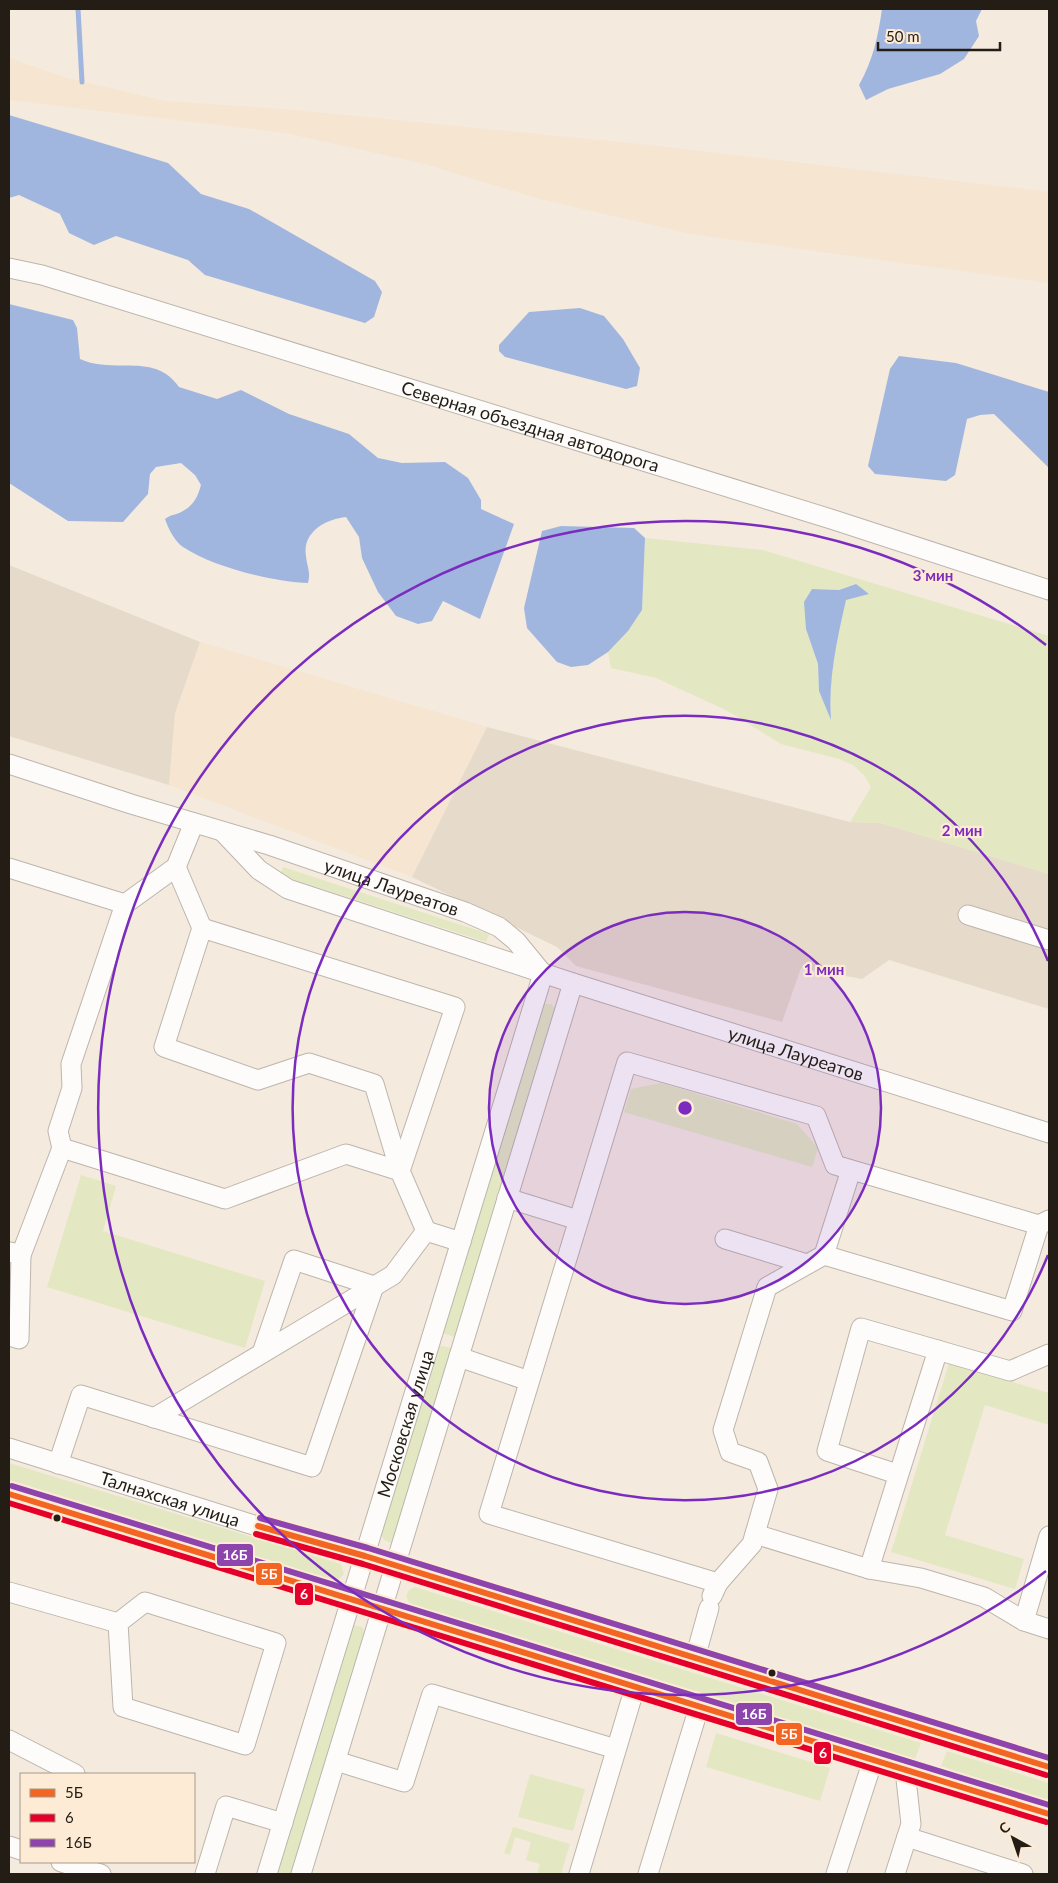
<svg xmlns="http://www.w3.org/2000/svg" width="1058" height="1883" viewBox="0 0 1058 1883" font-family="Lato,sans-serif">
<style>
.built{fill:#f6e5d0}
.industrial{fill:#e6daca}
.green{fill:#e3e8c2;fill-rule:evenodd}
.water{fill:#a1b6de}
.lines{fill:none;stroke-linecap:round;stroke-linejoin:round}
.stream{stroke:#a1b6de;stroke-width:5}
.minor-casing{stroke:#bdb5ac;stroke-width:21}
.minor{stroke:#fdfcfa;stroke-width:19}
.bus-1-casing{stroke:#fdebd5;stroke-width:10}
.bus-2-casing{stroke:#fdebd5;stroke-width:10}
.bus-3-casing{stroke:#fdebd5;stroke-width:10}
.bus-1{stroke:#f26522;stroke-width:6}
.bus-2{stroke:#e4002b;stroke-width:6}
.bus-3{stroke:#8e44ad;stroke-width:6}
.ring{fill:none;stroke:#7b2cbf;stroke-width:2.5}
.bus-dot{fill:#231d15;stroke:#fdebd5;stroke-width:2}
.labels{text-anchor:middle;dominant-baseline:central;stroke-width:4.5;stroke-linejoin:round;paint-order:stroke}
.street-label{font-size:18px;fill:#231d15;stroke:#fdebd5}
.centre{fill:#7b2cbf;stroke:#fdebd5;stroke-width:2.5}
.ring-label{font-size:15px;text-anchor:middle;font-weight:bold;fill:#7b2cbf;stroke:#fdebd5;stroke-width:4.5;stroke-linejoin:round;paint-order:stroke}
.line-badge{stroke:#fdebd5;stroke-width:2}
.badge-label{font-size:14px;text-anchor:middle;font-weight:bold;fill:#fff}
</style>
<rect width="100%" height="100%" fill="#f4eade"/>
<g class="built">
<path d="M9,58L67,78L165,101L294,110L649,145L1049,192V283L691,234L540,199L421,163L286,133L9,100Z"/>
<path d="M200,642L487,727L412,877L169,785L175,713Z"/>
</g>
<g class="industrial">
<path d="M9,565L200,642L175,713L169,785L9,736Z"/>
<path d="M487,727L850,822L881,823L1049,874V1009L889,960L862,979L801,968L782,1022L576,966L557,947L412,877Z"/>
</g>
<g class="green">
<path d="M645,538L763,550L1049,636V874L881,823L850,822L871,787L864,775L853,765L839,759L781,744L728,711L656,678L611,668L608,652L628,631L642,610ZM855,584L869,594L846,599C837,639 828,677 831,717L819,691L818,664L806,629L812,589L839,590Z"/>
<path d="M283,867L489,934L486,942L280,875Z"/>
<path d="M544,1004H551L556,1009L458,1338L442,1333L542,1005Z"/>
<path d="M661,1083L797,1124L818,1148L812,1167L624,1112L631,1089Z"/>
<path d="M81,1175L116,1186L103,1231L265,1281L245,1348L47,1287Z"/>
<path d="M438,1345L455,1349L392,1543L384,1540L381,1534Z"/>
<path d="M949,1363L1049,1393V1425L985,1405L945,1535L1024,1559L1015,1589L891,1552Z"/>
<path d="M9,1463L341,1564L344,1574L339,1579L333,1580L9,1480Z"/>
<path d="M415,1587L418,1588L921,1743L915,1759L412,1604L409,1602L406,1596L409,1590Z"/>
<path d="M353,1625L362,1627L365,1634L293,1874H275Z"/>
<path d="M716,1733L830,1768L820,1801L706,1767Z"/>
<path d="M947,1751L1049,1783V1801L941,1766Z"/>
<path d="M530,1774L585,1789L573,1831L518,1817Z"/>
<path d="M513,1827L570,1844L561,1874H537L540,1864L526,1860L531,1842L515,1837L510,1855L504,1853Z"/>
</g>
<g class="water">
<path d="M882,9H982L976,21L979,36L964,59L940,74L888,89L866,100L859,85C873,60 878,37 882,9Z"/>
<path d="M9,115L168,163L201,194L249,209L375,281L382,292L374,317L365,323L205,275L188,260L116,236L94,245L69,233L60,214L19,195L9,198Z"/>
<path d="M9,304L73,320L77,328L80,359C114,375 154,351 179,387L217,399L241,390L289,414L349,434L378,458L402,463L445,462L468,478L481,500V509L514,524L480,619L443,601L432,621L418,624L396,616L378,592L362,558L359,537L346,517C326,519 302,532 306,556C307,567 311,572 308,583C273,582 213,567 183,547C175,542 168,528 165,519C171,514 177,515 183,511C194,505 198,496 201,485L195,475L181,463L156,467L150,474L148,494L123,522L68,521L9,483Z"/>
<path d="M580,308L604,316L623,339L640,368L637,386L626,389L505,357L499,351V345L529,312Z"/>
<path d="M899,356L956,363L1049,392V468L994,414L980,415L967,419L955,475L946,481L875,474L868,466L890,369Z"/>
<path d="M561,526L634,528L645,538L642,610L628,631L608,652L588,665L571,667L557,662L527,628L524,608L542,531Z"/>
<path d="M856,584L869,594L846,600C837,640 828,679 831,720L819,691L818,664L806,629L804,602L812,589L839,590Z"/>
</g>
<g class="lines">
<path class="stream" d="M78,9L82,82"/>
<g class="minor-casing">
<g id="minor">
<path id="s1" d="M9,268L42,275L834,520L1049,590"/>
<path id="s2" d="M9,764L131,804L269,845L465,912L499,927L516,941L543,974"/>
<path id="s3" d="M223,832L259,870L288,889L573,983L1049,1133"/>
<path d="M176,867L202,928L164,1047L258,1080L309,1063L374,1084L400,1171"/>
<path d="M9,868L125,904"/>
<path d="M968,915L1049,940"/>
<path d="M202,928L455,1007L400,1171"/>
<path d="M62,1148L58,1131L72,1088L71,1064L125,904L176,867L194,823"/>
<path d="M507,1198L578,1220"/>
<path d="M725,1239L807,1264"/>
<path d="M21,1255L62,1148L225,1199L346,1154L400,1171L426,1231"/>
<path d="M824,1255L1012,1311L1039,1225"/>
<path d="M9,1336L19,1339L21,1255L10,1252"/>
<path d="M459,1357L529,1381"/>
<path d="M154,1418L393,1275L426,1231L461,1242"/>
<path id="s4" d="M9,1448L295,1538L365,1556L1049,1767"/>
<path d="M58,1464L81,1395L312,1467L374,1286L294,1260L262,1353"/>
<path d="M897,1474L827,1451L861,1328L1010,1371L1049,1354"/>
<path d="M9,1494L1049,1814"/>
<path d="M755,1534L869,1569L921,1578L984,1597L1024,1621L1049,1629"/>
<path d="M869,1569L938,1350"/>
<path d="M718,1583L489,1514L627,1062L816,1116L835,1165L1039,1225L1049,1220"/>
<path d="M9,1592L118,1623"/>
<path d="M712,1596L718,1583L752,1544L768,1489L758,1462L730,1452L723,1430L767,1287L824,1255L851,1170"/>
<path d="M145,1602L276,1643L245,1745L123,1707L118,1623Z"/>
<path d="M1024,1621L1049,1536"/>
<path d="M695,1658L709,1608"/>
<path d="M9,1740L75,1774"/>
<path d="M336,1761L404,1782L432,1694L616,1749"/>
<path d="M907,1837L1023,1874"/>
<path d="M9,1846L21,1850"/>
<path d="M61,1862L101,1874"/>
<path d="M205,1874L226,1806L283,1823"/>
<path id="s5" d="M267,1874L543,974"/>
<path d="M301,1874L573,983"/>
<path d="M579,1874L635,1687"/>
<path d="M648,1874L699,1707"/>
<path d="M836,1874L873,1760"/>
<path d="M895,1874L911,1824L905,1770"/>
</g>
</g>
<use href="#minor" class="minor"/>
<g class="bus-1-casing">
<g id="bus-1">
<path d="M9,1494L1049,1814"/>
<path d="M258,1526L365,1556L1049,1767"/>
</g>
</g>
<g class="bus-2-casing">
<g id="bus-2">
<path d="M9,1503L1046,1822"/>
<path d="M256,1534L363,1564L1046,1775"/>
</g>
</g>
<g class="bus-3-casing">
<g id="bus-3">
<path d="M12,1486L1049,1805"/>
<path d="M260,1518L368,1548L1049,1758"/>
</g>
</g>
<use href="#bus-1" class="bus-1"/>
<use href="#bus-2" class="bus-2"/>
<use href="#bus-3" class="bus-3"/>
</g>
<circle cx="685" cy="1108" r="196" fill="#7b2cbf" fill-opacity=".12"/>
<g class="ring">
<circle cx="685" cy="1108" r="196"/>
<path d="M1048 1255A392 392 0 1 1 1048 961"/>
<path d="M1046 1571A587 587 0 1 1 1046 645"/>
</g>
<g class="bus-dot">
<circle cx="57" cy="1518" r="4.5"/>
<circle cx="772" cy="1673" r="4.5"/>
</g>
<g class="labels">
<g class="street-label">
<text stroke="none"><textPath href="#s1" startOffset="545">Северная объездная автодорога</textPath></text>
<text stroke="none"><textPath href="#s2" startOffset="402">улица Лауреатов</textPath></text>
<text stroke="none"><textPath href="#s3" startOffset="621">улица Лауреатов</textPath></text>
<text stroke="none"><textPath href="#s5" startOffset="471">Московская улица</textPath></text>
<text stroke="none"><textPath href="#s4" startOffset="169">Талнахская улица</textPath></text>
</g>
</g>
<circle cx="685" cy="1108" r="8" class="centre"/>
<g class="ring-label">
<text x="933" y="581">3 мин</text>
<text x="962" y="836">2 мин</text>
<text x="824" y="975">1 мин</text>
</g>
<g class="line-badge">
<rect x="216" y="1543" width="38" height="24" rx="5" fill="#8e44ad"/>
<rect x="255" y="1562" width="28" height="24" rx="5" fill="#f26522"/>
<rect x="294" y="1582" width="20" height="24" rx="5" fill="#e4002b"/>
<rect x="735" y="1702" width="38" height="24" rx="5" fill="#8e44ad"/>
<rect x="775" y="1722" width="28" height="24" rx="5" fill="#f26522"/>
<rect x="813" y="1741" width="19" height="24" rx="5" fill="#e4002b"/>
</g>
<g class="badge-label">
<text x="235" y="1560">16Б</text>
<text x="269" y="1579">5Б</text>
<text x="304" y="1599">6</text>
<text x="754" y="1719">16Б</text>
<text x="789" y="1739">5Б</text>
<text x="823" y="1758">6</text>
</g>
<rect width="1058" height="1883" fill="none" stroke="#231d15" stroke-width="20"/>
<rect x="20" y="1773" width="175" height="90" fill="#fdebd5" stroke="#a69988"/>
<rect x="30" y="1789" width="25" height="8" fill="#f26522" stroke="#a69988"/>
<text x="65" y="1798" font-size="15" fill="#231d15">5Б</text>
<rect x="30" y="1814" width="25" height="8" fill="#e4002b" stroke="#a69988"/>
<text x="65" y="1823" font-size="15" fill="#231d15">6</text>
<rect x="30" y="1839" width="25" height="8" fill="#8e44ad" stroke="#a69988"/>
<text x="65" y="1848" font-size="15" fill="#231d15">16Б</text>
<g transform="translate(1013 1838) rotate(320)" stroke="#fdebd5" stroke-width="4" paint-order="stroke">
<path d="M0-4L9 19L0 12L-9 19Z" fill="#231d15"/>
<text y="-8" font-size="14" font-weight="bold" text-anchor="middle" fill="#231d15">С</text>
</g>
<path d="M878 42v8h122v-8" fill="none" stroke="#231d15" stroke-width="2.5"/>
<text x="886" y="42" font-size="15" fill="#231d15" stroke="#fdebd5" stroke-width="4" paint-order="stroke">50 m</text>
</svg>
